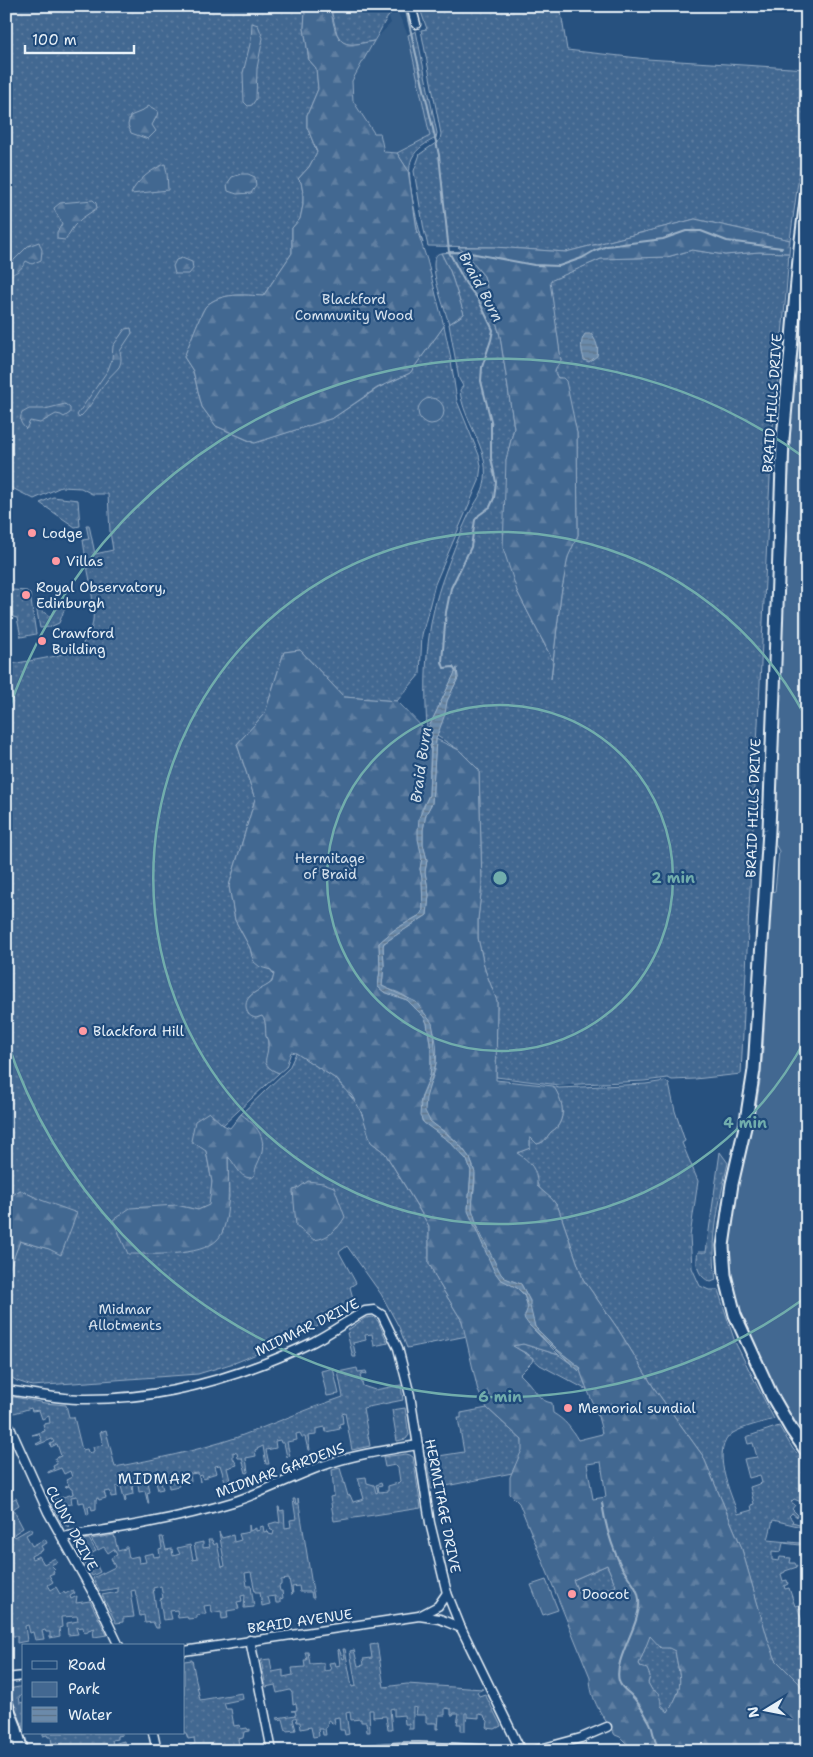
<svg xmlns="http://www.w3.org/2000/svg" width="813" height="1757" viewBox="0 0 813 1757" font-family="'Shantell Sans',sans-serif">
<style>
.built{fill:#355d88}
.grass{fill:url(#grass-dots);stroke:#96acc4}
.forest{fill:url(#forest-firs);stroke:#96acc4;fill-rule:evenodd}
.park{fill:#436891;stroke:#96acc4}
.water{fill:url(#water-rules);stroke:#9db3c9}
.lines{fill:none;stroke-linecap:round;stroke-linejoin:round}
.stream{stroke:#9db3c9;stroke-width:2}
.street-casing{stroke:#e8f1f8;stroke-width:11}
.secondary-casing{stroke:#e8f1f8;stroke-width:15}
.street{stroke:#1f4a7a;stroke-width:8}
.secondary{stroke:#1f4a7a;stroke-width:11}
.ring{fill:none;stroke:#71adac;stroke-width:2.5}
.poi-dot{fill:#ff9aa2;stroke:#1f4a7a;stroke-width:2}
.labels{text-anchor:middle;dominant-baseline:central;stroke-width:4.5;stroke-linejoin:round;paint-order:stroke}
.park-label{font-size:14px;fill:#d8e3ee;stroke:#1f4a7a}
.street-label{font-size:14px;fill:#e8f1f8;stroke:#1f4a7a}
.poi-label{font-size:14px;fill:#e8f1f8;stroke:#1f4a7a;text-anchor:start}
.water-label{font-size:15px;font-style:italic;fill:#d5e2ec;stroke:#1f4a7a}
.neighbourhood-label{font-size:15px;letter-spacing:1px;fill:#e8f1f8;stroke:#1f4a7a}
.centre{fill:#71adac;stroke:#1f4a7a;stroke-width:2.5}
.ring-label{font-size:15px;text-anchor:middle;font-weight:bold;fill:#71adac;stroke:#1f4a7a;stroke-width:4.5;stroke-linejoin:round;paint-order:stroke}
</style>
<defs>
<pattern id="grass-dots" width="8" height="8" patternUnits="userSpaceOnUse" patternTransform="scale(1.25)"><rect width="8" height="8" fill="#436891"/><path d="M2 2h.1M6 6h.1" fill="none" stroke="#5e7ea1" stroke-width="1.8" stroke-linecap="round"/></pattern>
<pattern id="forest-firs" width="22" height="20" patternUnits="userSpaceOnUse" patternTransform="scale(1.25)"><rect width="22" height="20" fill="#436891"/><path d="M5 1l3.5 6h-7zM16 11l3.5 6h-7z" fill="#5e7ea1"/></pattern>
<pattern id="water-rules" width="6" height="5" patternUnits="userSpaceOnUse" patternTransform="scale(1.25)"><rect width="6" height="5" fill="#6b8aaa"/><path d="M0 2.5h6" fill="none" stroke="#5e7388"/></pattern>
</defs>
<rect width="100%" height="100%" fill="#27517f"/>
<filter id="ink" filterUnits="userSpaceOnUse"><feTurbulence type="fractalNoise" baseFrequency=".02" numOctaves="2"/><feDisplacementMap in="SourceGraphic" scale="10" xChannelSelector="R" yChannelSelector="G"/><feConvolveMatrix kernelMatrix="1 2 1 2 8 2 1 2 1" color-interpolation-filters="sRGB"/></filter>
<g filter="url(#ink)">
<path class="built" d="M397,11L408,35L430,136L397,153L384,152L380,134L374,133L353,101L352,81L374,41L391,23L389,17Z"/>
<g class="grass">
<path d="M6,6H300L305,12L304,28L309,60L316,68L318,89L307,115V127L317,152L309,167L298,179L301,182L303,193V205L300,219L292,228V253L263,296C245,295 221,292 206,306C201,312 188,348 184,357L193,371L202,407L216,426L254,443L333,418L378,388L410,373L444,326L450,354L457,401L479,455L481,466L479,481L435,584L422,635L420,674L397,701L344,697L300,650L284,652L265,713L237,744L255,799L229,886L235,920L250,948L252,957L271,970L274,975C272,988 258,988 249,997L248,1014L255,1018L262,1016L264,1018C266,1024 265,1029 266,1035C266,1038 268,1039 268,1043C270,1058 257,1064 279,1073L223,1125L209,1113L206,1151L212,1182L210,1205L198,1210L176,1205L155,1254L185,1252L223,1231L229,1197L228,1156L231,1128L241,1114L289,1068L296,1053L336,1079L357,1104L364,1119L371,1142L385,1153L429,1226V1263L437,1280L462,1321L467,1336L407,1348L399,1327L381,1294L347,1246L339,1252L356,1283L350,1287L355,1306L344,1313L291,1340L237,1362L198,1374L32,1386L17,1381L6,1374V1276L20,1241L50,1249L41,1200L20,1190L6,1200V665C26,661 47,659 66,653C101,642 94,608 90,581C87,567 85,554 83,540L89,539L86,525H89L95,554L113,550L110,532L108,494H92L81,488L61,487L34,499L6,485Z"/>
<path d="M330,6H397V9C384,17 383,28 374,41L350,45L342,42L337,34Z"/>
<path d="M419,6H560L567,50L647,59L807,69V134L803,146L790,240L695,219L566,252L494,247L428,246L424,230L414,171L420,154L440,140L441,134L421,30L427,29Z"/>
<path d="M416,31L437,133L436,138C426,143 417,148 412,158C404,174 418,225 423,243L417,230L408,170L397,153L430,136L408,35Z"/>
<path d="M692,250L725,255L759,252L789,253L786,294L772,437L741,1074L695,1079L672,1080L668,1078L644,1081L559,1085L496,1077L497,1001L485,970L478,938V919L482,885L479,770L459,750L437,736L447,701L458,678L457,669L428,729L432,733L427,730C424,675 425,626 445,573C452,554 460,533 469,514C475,502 483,494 485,480C489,446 463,422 460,390L463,386L459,379L449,324L464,314L450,271L441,253L463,251L484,276L500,336L514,428L506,460L517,591L553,661L551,679L561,594L568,556L578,535L577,433L561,378H558C553,371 556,366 561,360L549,281L601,259L667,257Z"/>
<path d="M53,497L78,500L80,526L75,527L40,503Z"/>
<path d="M13,590L27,591L30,594L36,634L21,637L17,618L6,615V594Z"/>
<path d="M63,600L65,608L59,623L50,627L40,628L36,606L50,617Z"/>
<path d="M665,1081L669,1084L675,1111L685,1141L682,1143L698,1181L690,1236L692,1268L700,1286L709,1290H718L735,1342L774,1419C761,1423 745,1426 733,1433C709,1448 731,1494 738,1514L752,1510L751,1505L754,1504L750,1487L762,1483L760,1475L749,1478L744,1459L757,1457L753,1443L748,1444L746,1437L779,1426L793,1449L807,1466V1498L801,1502L794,1499L791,1502L795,1505L792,1509L798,1515L797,1517L792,1513L789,1516L793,1521L792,1522L803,1525L802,1527L773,1520L768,1540L800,1543V1545L783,1543L781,1552L772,1551V1560L779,1561L780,1557L791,1558L790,1563H795L797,1567L785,1571V1572L781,1574L783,1581L787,1580L788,1584L784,1586L785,1589L789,1588L795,1606L807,1603V1606L798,1609L804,1627H807V1629L804,1630L805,1632L802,1633C805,1642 802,1646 805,1655H807V1658L804,1659L807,1663V1697L799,1683L776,1660L768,1641L741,1546L703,1456L654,1388L618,1329L583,1279L558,1207C552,1197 540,1193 537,1183L516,1153L530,1148V1137L537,1144C546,1142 546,1137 551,1132C553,1130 556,1129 557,1127C567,1115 561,1097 553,1086L559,1088L646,1084Z"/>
<path d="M720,1152L728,1163C719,1203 710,1238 716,1280L711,1282C698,1277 695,1265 698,1252H706Z"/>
<path d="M373,1317L378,1321L388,1343L374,1346L372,1334L365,1335L366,1340L353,1343L356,1357H353L347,1333L349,1332L348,1330L365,1318Z"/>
<path d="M523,1344L559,1355L580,1370L587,1390L540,1365L528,1354L512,1346Z"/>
<path d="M357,1368L358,1372L366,1371L367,1374L362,1373L360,1376L363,1386L375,1390L401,1385L403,1400L363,1408L370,1446L352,1450L345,1413L342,1414L343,1423L339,1424L340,1429L326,1432L325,1427L316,1429V1435L308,1436L310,1450H308L305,1437H302L300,1433L296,1434L297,1440L287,1442L290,1456L287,1457L284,1443H281L280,1440L275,1441L276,1448L266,1450L269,1464H266L263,1446L255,1450L256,1456L246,1458L248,1472L246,1473L242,1458H238L237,1453L233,1452V1458L237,1465L227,1468L230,1480L225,1481L220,1465L215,1466L217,1473L207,1476V1478L203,1479L202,1475L199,1476L200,1482L198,1473L190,1474L191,1481L182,1483L180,1477L177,1478L179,1486L169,1488L168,1480L164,1478L160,1479L163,1489L158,1490L155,1479L148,1481L150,1492L147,1493L149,1504H148L145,1491L139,1492L138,1484H132L133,1494L125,1496L126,1501L125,1502L121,1486L116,1487L117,1496L111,1497L110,1491L104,1492L106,1498L99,1500L98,1498L96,1499V1509L92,1510L91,1506L88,1507L89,1514L87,1515L84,1502L78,1503L77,1496L71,1497L72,1504L65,1505L69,1527L61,1523L50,1501L73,1494L72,1489H71L69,1486L64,1488L69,1485L66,1480L72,1477L70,1471L64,1474L61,1468L48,1473V1472L54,1469L53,1466L57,1464L55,1458L61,1456L57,1444L51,1447L50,1444L54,1442L52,1439L37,1445L36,1444L42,1441L39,1434L32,1435L45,1431L43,1424L50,1423L49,1416L42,1419L39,1410L32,1411L31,1408L11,1414L8,1402L9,1398L14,1397L45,1403L66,1405L69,1417H74L82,1450L87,1449L88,1452L91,1453L94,1451L93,1447L103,1445L100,1432L106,1430L115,1467C156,1459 196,1451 235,1438C271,1425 306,1409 343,1397L338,1372Z"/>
<path d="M405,1408L409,1435L406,1439L397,1441L392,1410Z"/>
<path d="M487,1408L522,1440L523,1450L512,1473L431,1489L426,1458L464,1452L458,1418H461V1413Z"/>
<path d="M406,1454L410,1455L413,1457L421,1508L334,1521L330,1497L334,1496L332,1470L340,1468L348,1496L350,1495L353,1502L364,1499L358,1478L366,1477L367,1483L374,1485L376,1493L378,1492L376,1485L381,1483L382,1486L378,1487L379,1492L388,1491V1486L398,1483L400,1481L398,1468L395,1465L385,1467L383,1457Z"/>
<path d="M6,1495L9,1501L16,1498L19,1505L13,1509L23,1528L14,1534L15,1537L31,1528L33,1531L26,1535L32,1546L45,1539L47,1543L41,1546L43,1550L31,1556L32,1559L39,1556L44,1564L55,1558L57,1562L51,1565L55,1569L53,1571L54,1573L49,1575L53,1582L48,1585L51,1590L56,1587L60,1594L64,1592L65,1594L73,1590L75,1593L70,1596L71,1599L77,1596L76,1603L90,1601L107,1635L94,1637L93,1631L95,1628L88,1630V1632L84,1633L83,1627L76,1628L78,1634L68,1635L67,1623L78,1621L77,1616L61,1617L62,1627L59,1628L60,1636L50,1638V1632H46L45,1630L42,1631L44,1639L35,1640L33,1632L30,1633L28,1625L25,1626L27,1641L17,1643V1636H13L9,1616L6,1617V1558L8,1557L6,1554Z"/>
<path d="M298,1498L314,1598H312L311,1592H300L299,1586L292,1587L293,1594L292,1595L289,1579L281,1580V1585L279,1586L280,1591H282L283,1598L280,1599V1603H276L275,1596L268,1597L270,1604L262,1606L260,1592H255L251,1572L245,1573L247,1586H251L254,1607L244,1608L245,1595L241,1596L242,1601L237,1602L239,1609L227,1611L228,1618L222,1619L221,1611L212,1613L211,1605L204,1606L206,1614L197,1615V1618L188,1619L187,1617L178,1618L177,1610L170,1611L172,1619L163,1620L160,1599L163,1598L161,1586L153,1588L159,1628H156L153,1622L145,1623L144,1615L140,1616L135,1590L131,1591L132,1597L131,1598L134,1617L123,1618V1622L116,1623L102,1595L118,1592V1588L100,1591L93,1578L115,1567L111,1558L117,1555L114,1549L108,1553L104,1547L98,1550L91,1539L114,1535L118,1551L125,1549V1547H127L129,1558L138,1556L139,1563L146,1562L144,1555L153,1553L154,1557L160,1556L159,1549L162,1548L160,1537H163L166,1550L172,1549L173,1556L180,1554L177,1548L190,1545L193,1560L197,1559L194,1544L203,1542V1548L210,1547L208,1540H212L214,1545L217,1543L222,1567L225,1566L219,1532L222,1538L233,1535L234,1542L241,1540L239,1534L249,1532V1525L250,1531L256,1528V1531L260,1530V1527L263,1526L264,1532L268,1531L269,1534L273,1535L274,1531L271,1530L269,1524L276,1522L280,1523L278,1507H279L280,1511L284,1510L285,1528L291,1527L290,1520L296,1519L293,1499H295L296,1504H298Z"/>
<path d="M89,1539L96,1551L89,1555L92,1556L100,1572L92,1576L74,1544L77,1541Z"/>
<path d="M607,1565L616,1586L582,1601L573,1580Z"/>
<path d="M650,1635L675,1651C680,1680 685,1685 668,1712C660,1704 654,1694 648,1683L650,1676L639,1664Z"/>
<path d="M377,1644L384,1687L407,1684L483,1689L477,1692L479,1696L485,1694L501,1726L495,1729L487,1728L488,1721L485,1718L484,1715L479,1714V1718L468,1717L467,1721V1713H465V1731H461V1724H457L459,1713H454L453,1715H451V1709L445,1708V1715H439L438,1729H436V1723H426V1715H416L417,1708L413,1707V1729H409V1724H405L404,1715L394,1716V1708L390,1709L392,1730H388L386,1716L373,1717V1710H369L370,1732H367L366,1722H361V1719L351,1720L350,1712L346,1713L349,1734L345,1735L344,1730H340L339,1717L334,1718L335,1723L332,1724L331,1721L328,1720L327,1727L325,1728L326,1735H323L322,1729H318L319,1736L313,1737L311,1727L301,1729L300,1722H297L296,1717L293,1719L296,1730L286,1731L283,1719L277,1720V1718L296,1715L295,1711H292L297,1710L296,1703L293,1704L292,1693L290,1690L277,1693L275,1685L266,1687L261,1660L270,1659L272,1672L283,1670V1677L293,1675L292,1668L305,1667L304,1660H307L305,1652H308L310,1664L324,1663V1671L331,1670L329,1663L335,1662L336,1666L340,1665L338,1650L339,1649L343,1659L345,1658L343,1649H345L352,1687L356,1686L350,1651L354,1650L358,1666L364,1665L363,1659L372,1658L370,1645Z"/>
<path d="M192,1660L200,1700L242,1693L243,1699L224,1703L226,1709H231L234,1726L240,1725L241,1729L247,1728L248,1730L250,1729V1731L244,1732L243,1738L238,1739L240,1751H190L189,1746L195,1744L194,1738L188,1739L186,1733H184V1719L185,1718L184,1714V1661Z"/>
<path d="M24,1686V1695L19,1696L20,1703L24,1702V1732L9,1689Z"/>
<path d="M43,1733H122V1735L117,1736V1739L112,1740L113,1744L124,1741L126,1750L133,1748L134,1751H58L64,1748L63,1746H59L58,1742L52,1744L51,1737H48L47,1735L43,1736Z"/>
</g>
<g class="forest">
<path d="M300,6H330C333,18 334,43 349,44C357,45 366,42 374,41L352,81L353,101L374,133H380L384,152L397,153L408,170L417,230L427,260L444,326L410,373L377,388L333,418L255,443L216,426L202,407L193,371L184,357C188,348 201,312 206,306C221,292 245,295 263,296L292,253V228L300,219L303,205V193L301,182L298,179L309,167L317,152L307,127V115L318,89L316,68L309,60L304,28L305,12Z"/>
<path d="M252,23L258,25L263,38L257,68L256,99L252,105L248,106L244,102L243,73L251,40Z"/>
<path d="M149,106L158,111L157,116L152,125L156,131L148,139L131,133L128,125L130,116L140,112Z"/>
<path d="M165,164L167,173L168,190L131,194C135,182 153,168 165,164Z"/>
<path d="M241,174H248L255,177L256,186L251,193L237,194L228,191L227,184L232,177Z"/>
<path d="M93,200L96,203L97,208L81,219L74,226L65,240L57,239V232L62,224C60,217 55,214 54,208L60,203Z"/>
<path d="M695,219L790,240L789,253L759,252L725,255L692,250L667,257L601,259L550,281L561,360C558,367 551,369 558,378H563L566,381L577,433L578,535L568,557L561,594L553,661L517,591L503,548L506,460L514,428L500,336L484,276L463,251L458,247H494L566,252Z"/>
<path d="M39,242L42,250L41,260L32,264L26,261C18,275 16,270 6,279V268L28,246Z"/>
<path d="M441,253L450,271L464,314L449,324C445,309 430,271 435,258C437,254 437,254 441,253Z"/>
<path d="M182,258L192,262L193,269L189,274H175L173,266L176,260Z"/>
<path d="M131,328L132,333L120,351C121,357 122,361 119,367C116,371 111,375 108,379C98,392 91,407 79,418L77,415L108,370L112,359L113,346L125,329Z"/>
<path d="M65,404L70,408V413L64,417L61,415L56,414L40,423L30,421L26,429C20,423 19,420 22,413L29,409H45Z"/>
<path d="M300,650L344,697L397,701L431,736L429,795L421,811L422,858L420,869L422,878L423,910L420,915L394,930L379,943L380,969L378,987L384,992L407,1000L424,1017L427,1023L431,1050V1067L430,1076L422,1095L420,1104L422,1121L450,1142L467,1160L471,1171L468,1208L500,1279L517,1288L524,1295L528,1307L529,1325L559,1355L523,1344L513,1346L533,1358L532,1362L520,1374C524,1378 528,1382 531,1386C538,1394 540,1401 552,1403L553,1413C565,1420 571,1428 578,1440L602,1434C599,1412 587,1392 580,1370V1368L559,1351L535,1327L529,1306L530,1301L521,1284C515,1282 508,1280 503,1277C496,1271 472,1218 472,1208C472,1194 478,1180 473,1166C469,1154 458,1142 448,1134C439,1127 427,1123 424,1110C422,1099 431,1084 434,1073C442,1042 432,1011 403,995C397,991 388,990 382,986L384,965L383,946L384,943L427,915L429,895L425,872L427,860L423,844V830L426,814L432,803L436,739L459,750L479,770L482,885L478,919V938L485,970L497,1001L496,1080L553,1086C561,1097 567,1114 557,1127C556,1129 553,1130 551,1132C546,1137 546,1142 537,1144L530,1137V1148L517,1153C530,1161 538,1170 537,1186L552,1199L558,1207L583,1279L618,1329L654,1388L703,1456L741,1546L768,1640L776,1660L799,1683L807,1697V1751H634L620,1737L615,1735C603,1716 590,1701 590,1677L519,1503L510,1494V1477L522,1450V1440L487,1408L478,1391L462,1321L437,1280L429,1263V1226L419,1209L385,1153L371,1142L361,1111L352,1096L336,1079L296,1053L291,1052L286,1067L279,1073C257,1064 269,1059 268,1043C268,1040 267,1039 266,1036C265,1029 267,1022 262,1016L256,1018C252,1017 249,1016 247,1011C241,994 263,990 272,982L274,974L271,970L260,967L254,962L250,948L235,920L229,886L255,799L237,744L265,713L284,652ZM601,1462L606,1497L593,1499L587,1464ZM607,1565L616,1586L582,1601L573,1580ZM650,1636L661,1648H669L675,1651C680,1680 685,1685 668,1712L661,1706C661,1698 659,1692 652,1690L648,1683L650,1676L647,1669L641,1667L639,1664Z"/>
<path d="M209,1112L223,1125L230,1128L241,1114C261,1129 269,1141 257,1165C254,1171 257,1175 250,1178C238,1177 236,1163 228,1157C228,1177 232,1226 217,1240C200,1257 151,1254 128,1254L113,1220L130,1208L176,1205L198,1210L209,1205L212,1182L206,1151L191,1141L195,1121Z"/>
<path d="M308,1181L323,1183L334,1187L345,1217C337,1230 329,1238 314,1240L296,1226L293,1190L297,1189Z"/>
<path d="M20,1190L41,1200L77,1213L61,1255L49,1249L20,1241L7,1276L6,1200Z"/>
</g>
<g class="park">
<path d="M807,251V1439C774,1393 727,1305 729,1248C732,1192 753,1137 760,1081C766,1034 764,987 767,941C768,924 770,908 772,892L775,891L779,851L775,844L784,555L787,520L791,420Z"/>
<circle cx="431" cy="411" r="13"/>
<path d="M333,1368L339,1394L327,1396L321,1371Z"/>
<path d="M546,1580L558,1610L543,1615L531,1585Z"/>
</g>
<g class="water">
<path d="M585,334H591C596,340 599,348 597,356L589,362L584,360C582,351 579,342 585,334Z"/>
<path d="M457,668L458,678L447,701L445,714L436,739L432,803L426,814L423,830V844L427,860L425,872L429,895L427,915L384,943L383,946L384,965L382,986L416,1002L432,1023L434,1033L436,1063L426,1098L425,1111L430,1121L457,1142L470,1158L475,1173L472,1209L479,1231L501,1274L505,1278L521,1284L530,1301V1306L535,1327L559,1351L581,1368L579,1371L529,1325L524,1318L528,1307L524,1294L517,1288L500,1279L494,1271L468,1211L471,1171L467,1160L450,1142L424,1123L420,1116L421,1100L430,1076L431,1067V1050L427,1023L424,1017L407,1000L384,992L378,987L380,969L379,943L394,930L420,915L423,910L422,879L420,869L422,858L418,839V830L419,818L429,795L432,732L428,729Z"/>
</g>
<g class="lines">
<g class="stream">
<path d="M405,6L439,155L449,252L466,284L478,299L493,330L491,340L482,367L481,381L491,421V458L496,482L494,498L490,507L479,515L475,520L471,547L451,588L446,612L442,662L444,668L453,667L456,672"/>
<path d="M449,252L470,253L534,265L559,266L582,258L594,251L607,246L663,239L686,231H701L727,241L782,248"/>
<path d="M602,1503C605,1524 612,1547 621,1566C627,1577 638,1587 639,1599C642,1624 613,1658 619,1681C621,1688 626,1690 631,1695C638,1702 644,1712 649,1721C655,1731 652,1744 663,1751"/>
</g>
<g class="street-casing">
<g id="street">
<path d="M411,6L416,24"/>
<path d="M6,1390C32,1393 56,1399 82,1399C162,1400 241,1377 313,1342C331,1333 347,1321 365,1311L374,1310L382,1315L398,1348L410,1395L430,1523L447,1593L461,1628L521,1751"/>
<path d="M6,1419L48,1512L97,1600L119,1646"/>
<path d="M62,1537C120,1528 178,1519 233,1502C264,1492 292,1477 322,1466C352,1455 386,1450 418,1445"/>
<path d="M421,1615L438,1606L447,1593"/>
<path d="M250,1640L272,1751"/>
<path d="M184,1651L419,1616L440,1619L461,1628"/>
<path d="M6,1678L24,1676"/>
<path d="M153,1733L157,1751"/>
<path d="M353,1751C404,1744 452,1747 502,1751"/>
<path d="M533,1751L581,1738L607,1727"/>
</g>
</g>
<g class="secondary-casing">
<g id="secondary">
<path d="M807,192L800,248L783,439L769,830L754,1070L745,1127L732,1184L723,1246L725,1275L735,1315L772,1396L791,1429L807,1452"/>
<path d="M6,1703L15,1726L22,1751"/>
</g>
</g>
<use href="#street" class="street"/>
<use href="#secondary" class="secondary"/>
</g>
</g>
<g class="ring">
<circle cx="500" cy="878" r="173"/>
<path d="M805 1040A346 346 0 1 1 805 716"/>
<path d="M805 1298A519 519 0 0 1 6 1038M6 718A519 519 0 0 1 805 458"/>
</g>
<g class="poi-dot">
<circle cx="32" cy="533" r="5"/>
<circle cx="56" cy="561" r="5"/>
<circle cx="26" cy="595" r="5"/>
<circle cx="42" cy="641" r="5"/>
<circle cx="83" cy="1031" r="5"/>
<circle cx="568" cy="1408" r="5"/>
<circle cx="572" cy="1594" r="5"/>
</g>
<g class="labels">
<g class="park-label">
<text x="354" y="299">Blackford<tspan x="354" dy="16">Community Wood</tspan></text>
<text x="330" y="858">Hermitage<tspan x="330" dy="16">of Braid</tspan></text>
<text x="125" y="1309">Midmar<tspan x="125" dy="16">Allotments</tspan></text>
</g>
<g class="street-label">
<text transform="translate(772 403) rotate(-86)">BRAID HILLS DRIVE</text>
<text transform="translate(753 808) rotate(-88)">BRAID HILLS DRIVE</text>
<text transform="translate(307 1327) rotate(-26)">MIDMAR DRIVE</text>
<text transform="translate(280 1470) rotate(-20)">MIDMAR GARDENS</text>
<text transform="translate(443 1506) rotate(79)">HERMITAGE DRIVE</text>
<text transform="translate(72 1528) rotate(62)">CLUNY DRIVE</text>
<text transform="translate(300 1621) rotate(-8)">BRAID AVENUE</text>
</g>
<g class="poi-label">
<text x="42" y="533">Lodge</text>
<text x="66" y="561">Villas</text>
<text x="36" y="587">Royal Observatory,<tspan x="36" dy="16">Edinburgh</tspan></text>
<text x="52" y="633">Crawford<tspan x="52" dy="16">Building</tspan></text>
<text x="93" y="1031">Blackford Hill</text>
<text x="578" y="1408">Memorial sundial</text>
<text x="582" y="1594">Doocot</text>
</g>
<g class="water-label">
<text transform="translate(481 287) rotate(62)">Braid Burn</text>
<text transform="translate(421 765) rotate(-82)">Braid Burn</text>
</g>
<g class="neighbourhood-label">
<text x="155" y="1479">MIDMAR</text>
</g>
</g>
<circle cx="500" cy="878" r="8" class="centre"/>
<g class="ring-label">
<text x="673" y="883">2 min</text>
<text x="745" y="1128">4 min</text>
<text x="500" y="1402">6 min</text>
</g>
<rect width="813" height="1757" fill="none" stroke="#1f4a7a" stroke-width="25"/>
<rect x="12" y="12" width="788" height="1732" fill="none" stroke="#e8f1f8" stroke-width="2" filter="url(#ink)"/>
<rect x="22" y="1644" width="162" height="90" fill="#1f4a7a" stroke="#6f8dac"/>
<rect x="32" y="1661" width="25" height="8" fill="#1f4a7a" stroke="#6f8dac"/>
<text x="68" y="1670" font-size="15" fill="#e8f1f8">Road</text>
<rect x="32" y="1682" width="25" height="15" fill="#436891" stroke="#6f8dac"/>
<text x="68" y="1694" font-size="15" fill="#e8f1f8">Park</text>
<rect x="32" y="1707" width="25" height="15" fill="url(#water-rules)" stroke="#6f8dac"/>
<text x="68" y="1720" font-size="15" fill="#e8f1f8">Water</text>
<g transform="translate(766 1710) rotate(260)" stroke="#1f4a7a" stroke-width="4" paint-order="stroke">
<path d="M0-4L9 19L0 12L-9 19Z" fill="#e8f1f8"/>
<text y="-8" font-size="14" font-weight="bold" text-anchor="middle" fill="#e8f1f8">N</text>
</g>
<path d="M25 45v8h109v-8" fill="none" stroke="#e8f1f8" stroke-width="2.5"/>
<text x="32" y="45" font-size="15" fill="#e8f1f8" stroke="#1f4a7a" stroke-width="4" paint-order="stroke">100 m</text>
</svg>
